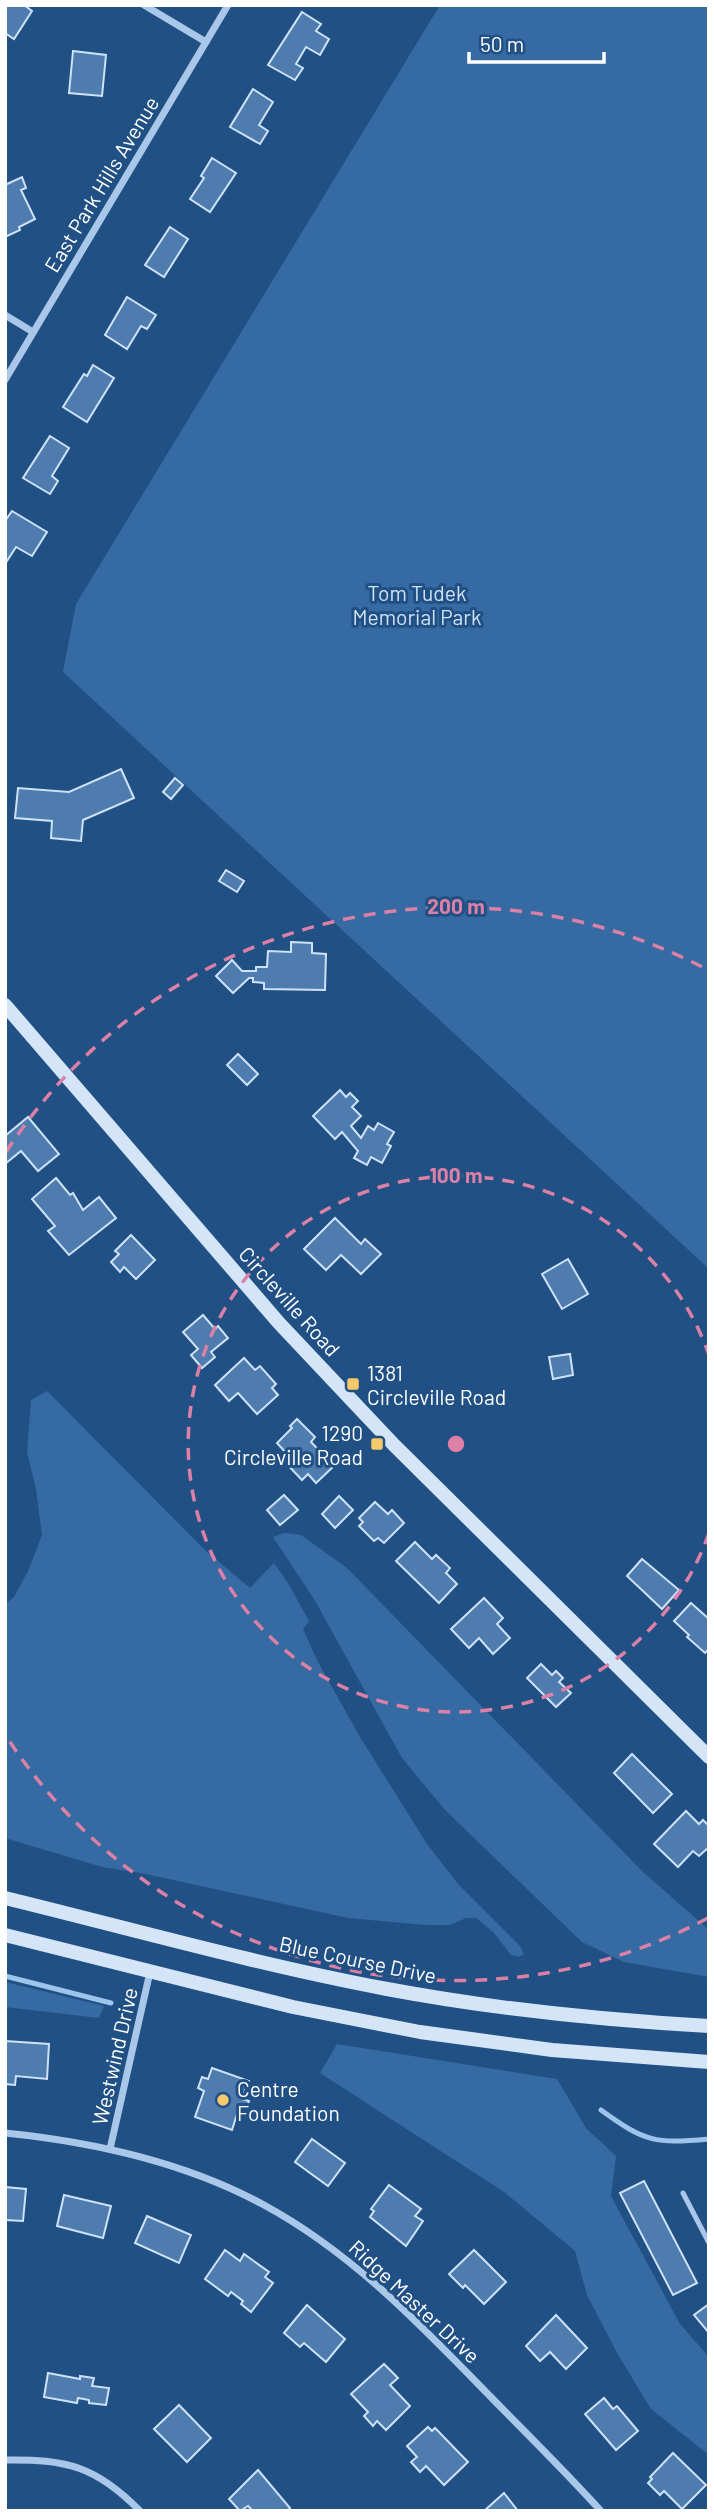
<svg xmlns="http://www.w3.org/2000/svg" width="714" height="2516" viewBox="0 0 714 2516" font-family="Barlow,sans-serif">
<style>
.green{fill:#356aa2}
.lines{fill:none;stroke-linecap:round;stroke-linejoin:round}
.stream{stroke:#9dc4ea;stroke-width:5}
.building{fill:#4e7caf;stroke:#cee2f7;stroke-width:2}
.lane{stroke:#a9c8e9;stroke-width:5}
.street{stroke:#a9c8e9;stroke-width:7}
.secondary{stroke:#d4e5f7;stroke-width:14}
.ring{fill:none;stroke:#dd80a5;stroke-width:3.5;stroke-dasharray:12 9}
.poi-dot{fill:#f6c96b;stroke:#215085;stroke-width:2.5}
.labels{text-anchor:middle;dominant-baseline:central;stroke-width:6;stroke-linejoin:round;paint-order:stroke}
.street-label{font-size:21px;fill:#fff;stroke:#215085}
.park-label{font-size:21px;fill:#cee2f7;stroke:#215085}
.poi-label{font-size:21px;fill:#fff;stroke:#215085;text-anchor:start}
.centre{fill:#dd80a5;stroke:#215085;stroke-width:3.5}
.ring-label{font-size:21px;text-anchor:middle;font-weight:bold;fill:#dd80a5;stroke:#215085;stroke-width:6;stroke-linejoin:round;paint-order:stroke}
</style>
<rect width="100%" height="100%" fill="#215085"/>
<g class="green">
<path d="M440,5H709V1269L63,672L76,604Z"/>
<path d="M47,1391L206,1551L250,1588L274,1563L288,1583L309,1621L303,1629L318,1662L360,1737L427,1844L458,1884L520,1946L524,1954L519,1957L511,1955L493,1932L476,1918H466L450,1925H425L348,1918L141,1873L102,1867L5,1838V1604L14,1597L28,1571L42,1535L36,1489L27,1452L31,1400Z"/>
<path d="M284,1533L301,1535L347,1568L643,1872L709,1930V1977L624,1962L582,1942L445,1810L402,1758L314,1599L273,1537Z"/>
<path d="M5,1982L104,2006L99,2018L5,2007Z"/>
<path d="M337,2044L557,2079L586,2128L616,2156L611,2196L680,2324L709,2357V2455L651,2409L617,2353L587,2295L575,2251L504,2192L320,2073Z"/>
</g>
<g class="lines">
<g class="stream">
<path d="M5,1976L111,2003"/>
<path d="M601,2110C645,2142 655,2144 709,2139"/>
</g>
</g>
<g class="building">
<path d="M5,5H24L32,11L14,39L5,33Z"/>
<path d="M302,12L321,24L316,31L329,39L320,55L306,47L296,64L303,68L295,80L268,65Z"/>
<path d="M73,51L106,55L102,96L69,93Z"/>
<path d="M253,89L273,102L259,125L268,131L260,144L230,127Z"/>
<path d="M212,158L236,173L210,212L190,199L204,178L201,176Z"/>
<path d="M22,177L26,188L21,190L35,219L19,227L20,230L5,237V185Z"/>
<path d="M170,227L188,239L164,277L145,265Z"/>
<path d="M127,297L156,315L147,329L141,326L127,349L105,335Z"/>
<path d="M93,365L114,378L87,422L63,407L84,374L87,376Z"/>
<path d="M50,436L69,448L52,476L58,481L50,494L23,478Z"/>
<path d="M12,511L47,532L32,556L16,547L5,564V521Z"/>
<path d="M121,769L134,798L83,820L81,841L51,838L52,821L15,818L18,788L69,792Z"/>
<path d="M175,778L183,785L171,799L163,792Z"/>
<path d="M226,870L244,881L237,892L219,881Z"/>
<path d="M291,942L312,943V953L326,954L325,990L264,989V983L253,982V978H249L233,993L216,976L232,960L242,971H256V967H267L268,951L291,952Z"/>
<path d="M238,1054L258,1074L247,1085L227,1065Z"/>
<path d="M340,1090L346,1097L350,1093L358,1101L352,1107L361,1116L351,1126L361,1138L368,1126L374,1130L378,1123L394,1132L387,1144L391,1146L382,1163L371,1157L367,1165L354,1158L358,1151L342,1132L335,1139L313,1116Z"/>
<path d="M28,1117L59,1154L38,1171L21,1151L5,1164V1136Z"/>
<path d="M56,1178L70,1195L73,1193L83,1210L99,1197L116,1218L69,1255L48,1231L55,1226L32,1199Z"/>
<path d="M335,1218L361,1244L365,1239L381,1254L361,1274L341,1255L326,1270L304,1249Z"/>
<path d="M131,1235L155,1260L136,1279L124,1267L120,1272L111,1262L119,1254L115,1251Z"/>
<path d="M568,1259L588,1294L562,1309L542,1274Z"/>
<path d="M203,1315L215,1329L218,1326L228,1338L211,1352L215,1357L202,1368L191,1355L198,1349L183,1332Z"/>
<path d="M570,1354L573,1375L553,1379L549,1357Z"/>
<path d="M244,1358L255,1370L260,1366L276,1384L272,1388L278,1395L257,1414L238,1393L229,1401L215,1385Z"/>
<path d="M297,1419L315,1437L311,1442L334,1466L316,1483L308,1474L302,1480L282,1459L287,1454L277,1443L292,1428L290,1426Z"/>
<path d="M284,1495L298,1510L280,1525L267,1510Z"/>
<path d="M339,1496L353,1510L335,1528L322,1514Z"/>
<path d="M375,1502L388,1514L392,1510L404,1523L384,1543L378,1538L374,1541L359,1526L363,1522L359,1518Z"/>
<path d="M415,1542L432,1559L436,1555L450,1568L446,1573L457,1584L439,1603L396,1561Z"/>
<path d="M642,1559L679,1590L662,1609L627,1576Z"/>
<path d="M484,1598L503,1618L497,1624L510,1638L493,1654L479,1638L469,1648L451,1629Z"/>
<path d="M691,1603L709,1619V1649L705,1653L687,1637L689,1635L674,1621Z"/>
<path d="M541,1664L552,1675L556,1671L563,1678L559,1682L571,1693L556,1707L527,1678Z"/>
<path d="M632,1754L672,1794L653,1813L614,1773Z"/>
<path d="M686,1811L699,1824L703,1820L709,1826V1847L699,1856L693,1851L678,1867L654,1844Z"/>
<path d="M5,2041L49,2044L47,2079L16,2076L15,2085L5,2084Z"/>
<path d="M212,2068L249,2081L242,2099L249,2101L245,2113L238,2111L232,2130L195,2117L204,2091L198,2088L202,2077L208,2079Z"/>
<path d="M312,2139L345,2163L328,2186L295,2162Z"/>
<path d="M644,2181L697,2283L673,2295L620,2193Z"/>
<path d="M389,2185L421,2209L415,2216L423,2221L406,2246L370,2217L374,2211L371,2209Z"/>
<path d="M5,2187L26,2189L23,2221L5,2220Z"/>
<path d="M64,2195L111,2206L103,2238L57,2226Z"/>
<path d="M147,2216L191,2235L179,2263L135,2243Z"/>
<path d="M225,2250L240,2261L244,2254L269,2272L265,2277L273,2283L251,2312L241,2304L243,2301L231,2292L228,2296L205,2279Z"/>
<path d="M474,2250L506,2282L484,2304L465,2285L463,2288L449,2274Z"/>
<path d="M709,2304V2333L694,2315Z"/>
<path d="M307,2305L345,2339L326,2362L304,2343L300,2347L284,2333Z"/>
<path d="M556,2315L587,2348L566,2369L550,2352L540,2361L526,2346Z"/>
<path d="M384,2364L398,2378L390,2385L410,2406L386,2430L377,2421L373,2426L364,2416L368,2412L351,2394Z"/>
<path d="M48,2373L80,2379V2376L94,2378L92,2386L109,2388L106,2405L89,2403V2400L78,2398L77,2403L44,2397Z"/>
<path d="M604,2398L613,2409L617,2406L638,2431L616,2450L585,2414Z"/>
<path d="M179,2405L211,2438L187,2462L154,2429Z"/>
<path d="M428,2427L432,2431L435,2428L468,2462L444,2485L426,2466L420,2472L411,2462L417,2457L407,2446Z"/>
<path d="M673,2453L706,2485L682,2509L664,2491L660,2495L648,2483L652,2479L650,2477Z"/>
<path d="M258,2470L290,2508L288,2511H253L248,2506L240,2511L229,2499Z"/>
<path d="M504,2493L518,2511H484Z"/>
</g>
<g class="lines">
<path class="lane" d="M683,2193L709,2243"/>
<g class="street">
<path d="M144,5L206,42"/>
<path d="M5,315L33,332"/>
<path d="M5,380L228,5"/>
<path d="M5,2133C94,2142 185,2162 264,2205C349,2251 416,2320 483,2389C522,2429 563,2469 601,2511"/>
<path d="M110,2149L150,1972"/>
<path d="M5,2460C66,2459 96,2466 140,2511"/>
</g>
<g class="secondary">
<path d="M5,1005L279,1323L394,1445L709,1757"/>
<path d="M5,1898C132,1929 259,1965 387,1989C494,2009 601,2020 709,2026"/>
<path d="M5,1935L293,2007L420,2032L552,2050L709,2062"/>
</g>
</g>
<g class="ring">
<path d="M709 1533A268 268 0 1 1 709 1355"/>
<path d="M708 1918A537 537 0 0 1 6 1736M6 1152A537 537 0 0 1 708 970"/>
</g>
<g class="poi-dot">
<rect x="346" y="1377" width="14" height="14" rx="3.5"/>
<rect x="370" y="1437" width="14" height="14" rx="3.5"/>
<circle cx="223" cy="2100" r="7"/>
</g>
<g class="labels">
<g class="street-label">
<text transform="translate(101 184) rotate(-59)">East Park Hills Avenue</text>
<text transform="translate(290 1301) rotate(48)">Circleville Road</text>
<text transform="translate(358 1959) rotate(12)">Blue Course Drive</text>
<text transform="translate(114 2056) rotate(-77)">Westwind Drive</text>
<text transform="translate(415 2301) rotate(43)">Ridge Master Drive</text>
</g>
<g class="park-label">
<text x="417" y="592">Tom Tudek<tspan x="417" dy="24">Memorial Park</tspan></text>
</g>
<g class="poi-label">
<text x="367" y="1372">1381<tspan x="367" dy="24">Circleville Road</tspan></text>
<text x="363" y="1432" text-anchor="end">1290<tspan x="363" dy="24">Circleville Road</tspan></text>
<text x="237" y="2088">Centre<tspan x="237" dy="24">Foundation</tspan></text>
</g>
</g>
<circle cx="456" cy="1444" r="10" class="centre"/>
<g class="ring-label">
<text x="456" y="914">200 m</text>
<text x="456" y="1183">100 m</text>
</g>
<rect width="714" height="2516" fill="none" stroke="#ffffff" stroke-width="14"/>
<path d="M469 52v10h135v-10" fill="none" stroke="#ffffff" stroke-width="3.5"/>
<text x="480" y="52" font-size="21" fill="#ffffff" stroke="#215085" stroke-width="5" paint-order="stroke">50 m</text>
</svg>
